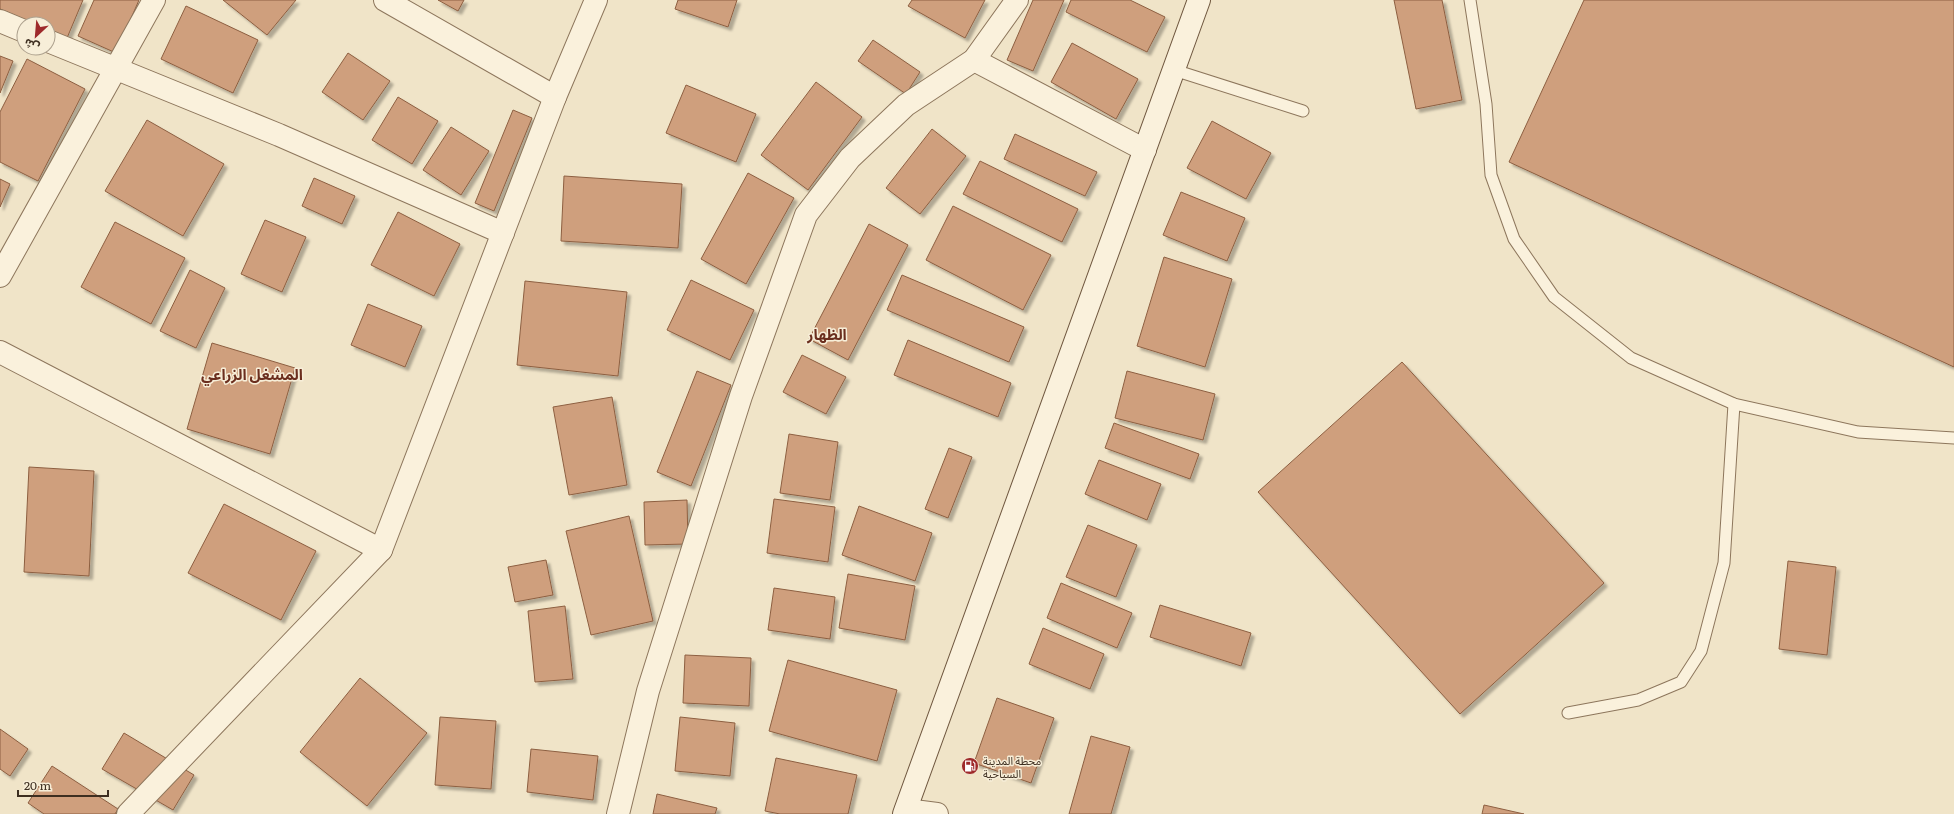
<svg xmlns="http://www.w3.org/2000/svg" width="1954" height="814" viewBox="0 0 1954 814" font-family="Literata,'Noto Sans Arabic',serif">
<style>
.building{fill:#cf9f7d;stroke:#8d5f41;filter:url(#shadow)}
.lines{fill:none;stroke-linecap:round;stroke-linejoin:round}
.service-casing{stroke:#8d765c;stroke-width:13}
.minor-casing{stroke:#8d765c;stroke-width:24}
.tertiary-casing{stroke:#8d765c;stroke-width:24}
.secondary-casing{stroke:#6f573f;stroke-width:24}
.service{stroke:#faf1dc;stroke-width:11}
.minor{stroke:#faf1dc;stroke-width:22}
.tertiary{stroke:#faf1dc;stroke-width:22}
.secondary{stroke:#faf1dc;stroke-width:22}
.labels{text-anchor:middle;dominant-baseline:central;stroke-width:3;stroke-linejoin:round;paint-order:stroke}
.poi-label{font-size:11px;fill:#3d2e20;stroke:#f7eed8;text-anchor:start}
.district-label{font-size:15px;font-weight:bold;fill:#6b2e1e;stroke:#f7eed8}
</style>
<defs>
<filter id="shadow"><feDropShadow dx="3.5" dy="3.5" stdDeviation="1" flood-color="#0004"/></filter>
</defs>
<rect width="100%" height="100%" fill="#f0e4c8"/>
<g class="building">
<path d="M0,0H83L67,38L48,29V24H35L0,9Z"/>
<path d="M94,0H139L116,53L78,36Z"/>
<path d="M223,0H296L267,35Z"/>
<path d="M438,0H464L458,11Z"/>
<path d="M678,0H737L728,27L675,9Z"/>
<path d="M912,0H985L965,38L908,6Z"/>
<path d="M1033,0H1064L1033,71L1007,60Z"/>
<path d="M1071,0H1130L1165,17L1147,52L1066,12Z"/>
<path d="M1394,0H1442L1462,100L1416,109Z"/>
<path d="M1584,0H1954V367L1509,162Z"/>
<path d="M186,6L258,40L233,93L161,59Z"/>
<path d="M873,40L920,72L906,94L858,61Z"/>
<path d="M1072,43L1138,79L1116,119L1051,82Z"/>
<path d="M348,53L390,81L363,120L322,92Z"/>
<path d="M0,56L13,61L0,93Z"/>
<path d="M27,59L85,89L38,181L0,162V112Z"/>
<path d="M816,82L862,117L808,190L761,155Z"/>
<path d="M686,85L756,114L736,162L666,133Z"/>
<path d="M398,97L438,121L412,164L372,140Z"/>
<path d="M513,110L532,118L494,211L475,203Z"/>
<path d="M147,120L224,164L183,236L105,191Z"/>
<path d="M1212,121L1271,153L1246,199L1187,168Z"/>
<path d="M451,127L489,151L461,195L423,170Z"/>
<path d="M932,129L966,156L920,214L886,188Z"/>
<path d="M1015,134L1097,172L1085,196L1004,159Z"/>
<path d="M980,161L1078,209L1062,242L963,194Z"/>
<path d="M748,173L794,198L746,284L701,259Z"/>
<path d="M564,176L682,184L678,248L561,241Z"/>
<path d="M314,178L355,196L342,224L302,206Z"/>
<path d="M0,179L10,184L0,207Z"/>
<path d="M1181,192L1245,218L1227,261L1163,235Z"/>
<path d="M953,206L1051,255L1023,310L926,260Z"/>
<path d="M398,212L460,244L434,296L371,265Z"/>
<path d="M265,220L306,237L282,292L241,274Z"/>
<path d="M115,222L185,258L151,324L81,287Z"/>
<path d="M869,224L908,245L848,360L809,339Z"/>
<path d="M1164,257L1232,279L1205,367L1137,346Z"/>
<path d="M190,270L225,288L196,348L160,331Z"/>
<path d="M902,275L1024,327L1009,362L887,310Z"/>
<path d="M691,280L754,310L730,360L667,330Z"/>
<path d="M525,281L627,292L618,376L517,365Z"/>
<path d="M368,304L422,326L405,367L351,345Z"/>
<path d="M908,340L1011,383L998,417L894,375Z"/>
<path d="M212,343L295,368L270,454L187,429Z"/>
<path d="M802,355L846,377L826,414L783,392Z"/>
<path d="M1402,362L1604,583L1460,714L1258,492Z"/>
<path d="M697,371L731,385L691,486L657,472Z"/>
<path d="M1127,371L1215,394L1203,440L1115,418Z"/>
<path d="M612,397L627,485L569,495L553,407Z"/>
<path d="M1114,423L1199,454L1190,479L1105,448Z"/>
<path d="M789,434L838,442L830,500L780,493Z"/>
<path d="M949,448L972,457L948,518L925,509Z"/>
<path d="M1099,460L1161,484L1147,520L1085,494Z"/>
<path d="M29,467L94,471L89,576L24,572Z"/>
<path d="M774,499L835,507L828,562L767,553Z"/>
<path d="M687,500L688,544L645,545L644,502Z"/>
<path d="M224,504L316,551L281,620L188,573Z"/>
<path d="M859,506L932,533L915,581L842,555Z"/>
<path d="M629,516L653,621L591,635L566,531Z"/>
<path d="M1088,525L1137,545L1116,597L1066,577Z"/>
<path d="M546,560L553,595L515,602L508,567Z"/>
<path d="M1788,561L1836,567L1827,655L1779,649Z"/>
<path d="M848,574L915,586L905,640L839,628Z"/>
<path d="M1061,583L1132,613L1117,648L1047,618Z"/>
<path d="M774,588L835,597L830,639L768,630Z"/>
<path d="M1160,605L1251,633L1241,666L1150,637Z"/>
<path d="M565,606L573,679L535,682L528,611Z"/>
<path d="M1043,628L1104,654L1090,689L1029,664Z"/>
<path d="M685,655L751,658L749,706L683,703Z"/>
<path d="M788,660L897,690L877,761L769,731Z"/>
<path d="M360,678L427,733L367,806L300,752Z"/>
<path d="M997,698L1054,718L1031,783L974,763Z"/>
<path d="M440,717L496,721L491,789L435,785Z"/>
<path d="M680,717L735,723L730,776L675,771Z"/>
<path d="M0,729L28,749L10,776L0,769Z"/>
<path d="M124,733L194,775L173,810L102,769Z"/>
<path d="M1091,736L1130,747L1111,814H1069Z"/>
<path d="M531,749L598,756L593,800L527,792Z"/>
<path d="M776,758L857,775L848,814H780L765,811Z"/>
<path d="M52,766L118,809L115,814H44L28,803Z"/>
<path d="M657,794L717,808L715,814H653Z"/>
<path d="M1484,805L1524,814H1482Z"/>
</g>
<g class="lines">
<g class="service-casing">
<g id="service">
<path d="M1470,0L1486,104L1491,175L1514,239L1554,297L1631,358L1734,404L1858,432L1954,438"/>
<path d="M1174,70L1303,111"/>
<path d="M1568,713L1638,700L1681,682L1701,651L1724,563L1734,404"/>
</g>
</g>
<g class="minor-casing">
<g id="minor">
<path d="M385,0L555,97"/>
<path d="M0,21L24,31"/>
<path d="M48,41L279,135L503,233"/>
<path d="M974,60L1145,150"/>
<path d="M0,276L154,0"/>
<path d="M0,352L381,550"/>
<path d="M128,814L381,550L555,97L596,0"/>
<path d="M618,814L648,691L741,396L806,215L850,158L906,105L974,60L1017,0"/>
</g>
</g>
<g class="tertiary-casing">
<path id="tertiary" d="M906,810L937,814"/>
</g>
<g class="secondary-casing">
<path id="secondary" d="M904,814L1199,0"/>
</g>
<use href="#service" class="service"/>
<use href="#minor" class="minor"/>
<use href="#tertiary" class="tertiary"/>
<use href="#secondary" class="secondary"/>
</g>
<defs>
<g id="fuel-disc" transform="scale(0.9)"><circle r="9.5" fill="#9e2a2b" stroke="#f7eed8"/><path d="M-5.5-6h7V0h2V4h1.3V-2.5L3-4.5l.8-.8L6-3V5H2.5V1h-1V6h-7ZM-4.2-4.7v3.2H.2V-4.7Z" fill="#fff"/></g>
</defs>
<g fill-rule="evenodd">
<use href="#fuel-disc" x="970" y="766"/>
</g>
<g class="labels">
<g class="poi-label">
<text x="983" y="760">محطة المدينة<tspan x="983" dy="13">السياحية</tspan></text>
</g>
<g class="district-label">
<text x="827" y="333">الظهار</text>
<text x="252" y="373">المشغل الزراعي</text>
</g>
</g>
<g transform="translate(36 36) rotate(206)"><circle r="19" fill="#f7eed8" stroke="#ada18e"/>
<path d="M0-3L7 15L0 10L-7 15Z" fill="#9e2a2b"/>
<text y="-6" font-size="11" font-weight="bold" text-anchor="middle" fill="#3d2e20">ش</text>
</g>
<path d="M18 790v6h90v-6" fill="none" stroke="#3d2e20" stroke-width="2"/>
<text x="24" y="790" font-size="12" fill="#3d2e20" stroke="#f7eed8" stroke-width="3" paint-order="stroke">20 m</text>
</svg>
